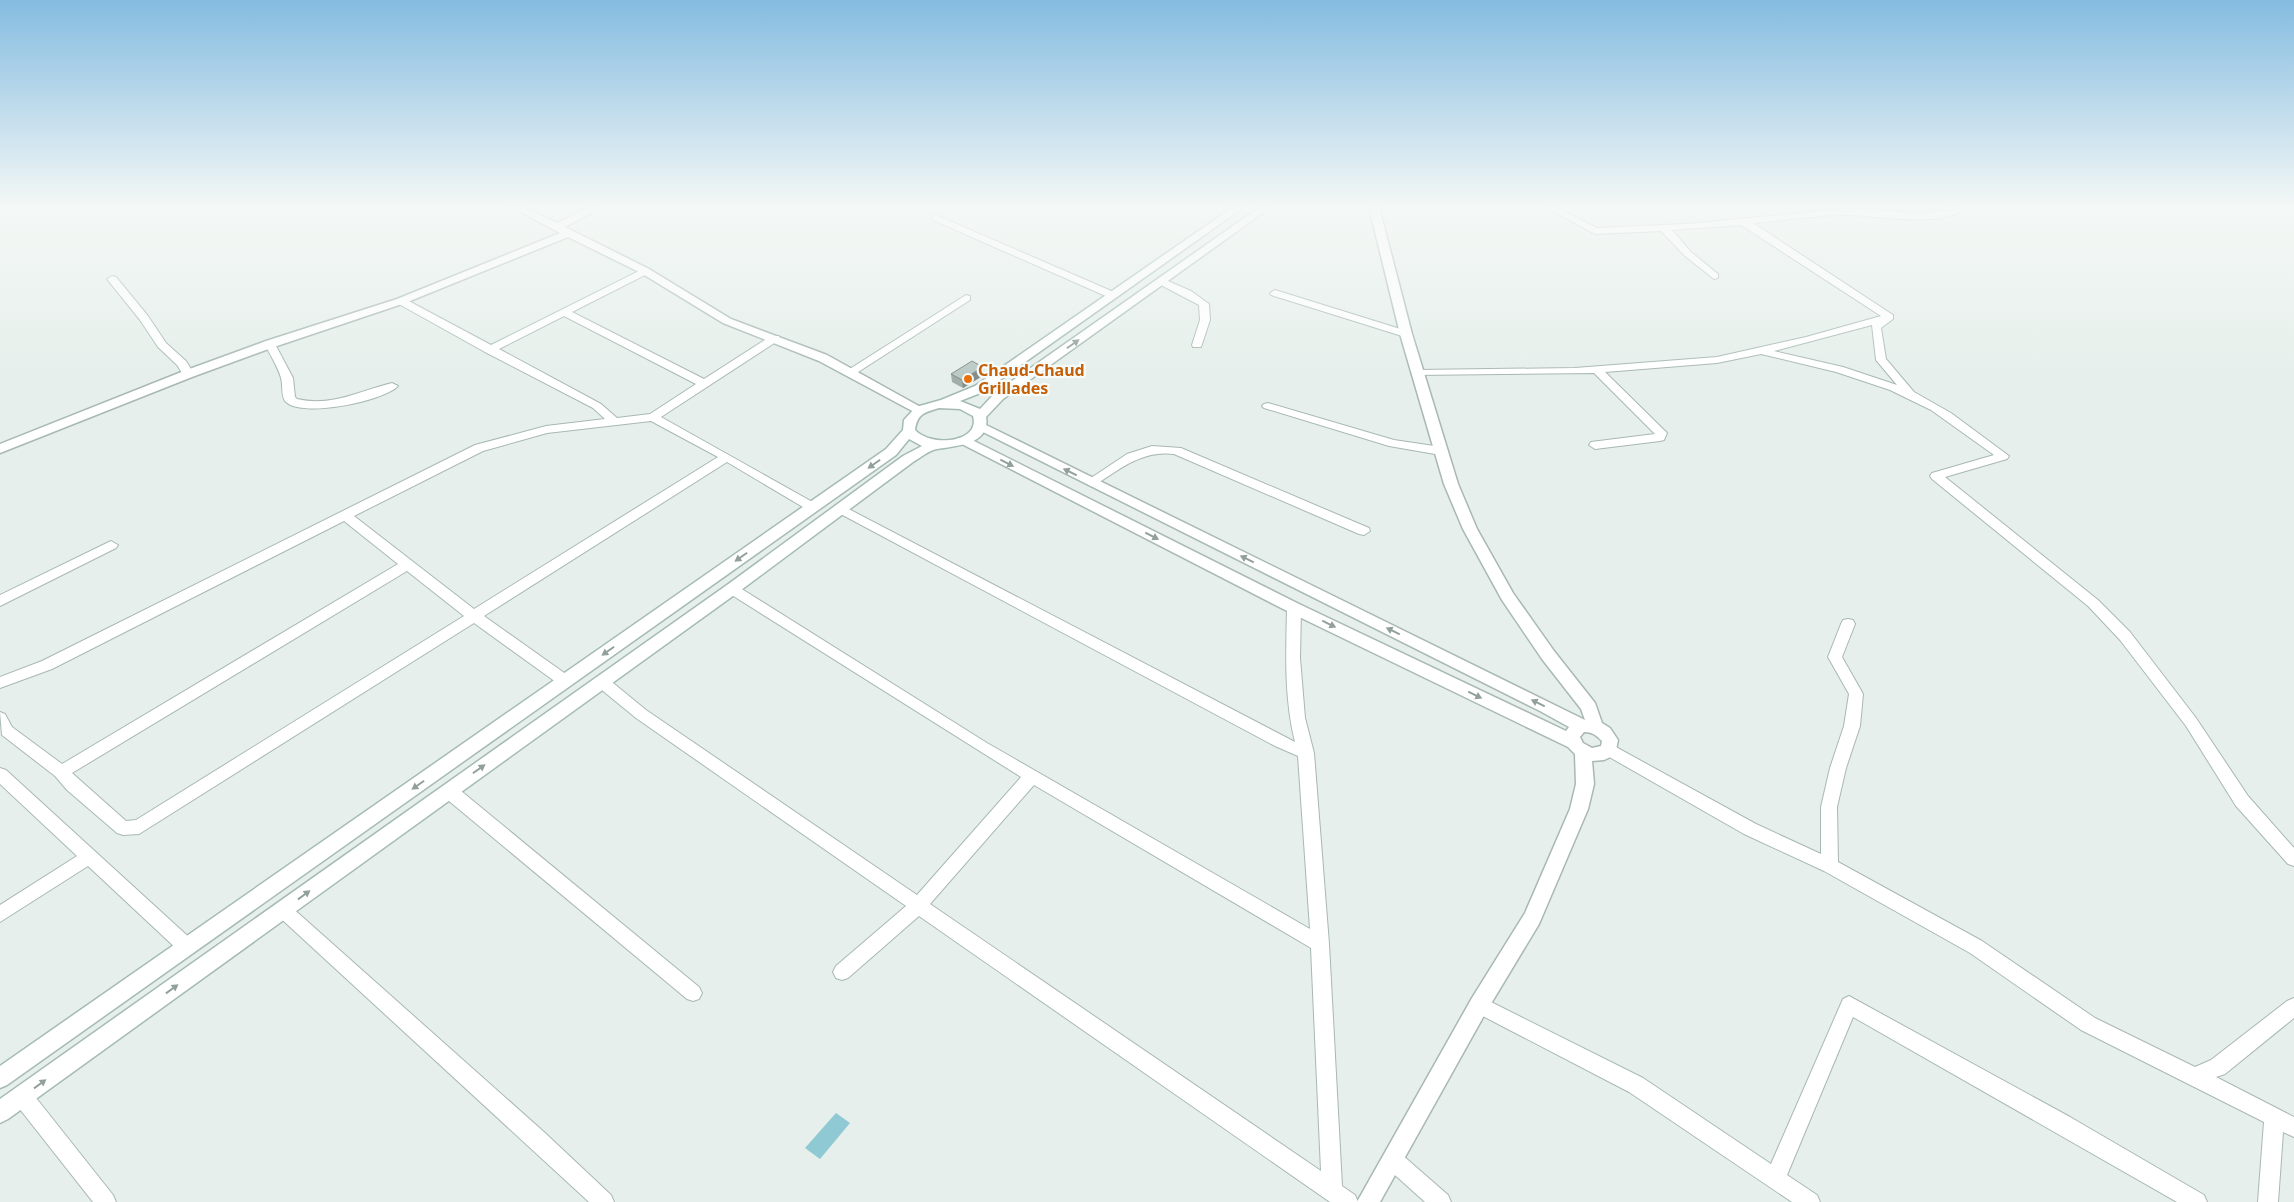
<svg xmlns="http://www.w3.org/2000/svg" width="2294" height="1202" viewBox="0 0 2294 1202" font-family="'Noto Sans',sans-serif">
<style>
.water{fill:#8ec9d4}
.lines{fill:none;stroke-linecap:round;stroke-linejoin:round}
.minor-casing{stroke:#a8b8b2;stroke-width:2}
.tertiary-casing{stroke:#a8b8b2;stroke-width:3}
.secondary-casing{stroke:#a4bbb3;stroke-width:3}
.minor{fill:#fff;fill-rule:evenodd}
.tertiary{fill:#fff;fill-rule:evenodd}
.secondary{fill:#fff;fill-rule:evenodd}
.wall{fill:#a1aea9}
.shaded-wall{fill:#838d89}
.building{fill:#bbcac4;stroke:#838d89}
.oneway{fill:#92a09c}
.food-dot{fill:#e8710a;stroke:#f7fbf9;stroke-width:2}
.labels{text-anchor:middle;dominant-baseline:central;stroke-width:4.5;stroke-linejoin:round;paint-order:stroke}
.food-label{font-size:16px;font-weight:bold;fill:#c56008;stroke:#f7fbf9;text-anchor:start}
</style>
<rect width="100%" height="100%" fill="#e6efeb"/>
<path class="water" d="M836,1113L850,1123L820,1159L805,1148Z"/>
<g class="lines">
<g class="minor-casing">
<g id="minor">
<path d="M1545,207H1556L1597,228L1686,224L1843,209L1921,213L1947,211L1950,210L1948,207L1960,208V212C1928,227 1880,215 1845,215C1815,215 1783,221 1753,223L1893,315V319L1881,328L1886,359L1914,392L1951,413L2009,456L2007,459L1945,477L2098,600L2130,632L2196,718L2248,796L2294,848V866L2288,864L2236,806L2186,726L2120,640L2088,606L1932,479L1930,476L1932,473L1994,455L1931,410L1890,390L1836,372L1761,354L1717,363L1605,372L1667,433L1664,440L1660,441L1595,449L1589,445L1591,442L1655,434L1594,373L1414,375L1412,373L1418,370L1575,368L1717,357L1806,337L1881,316L1741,225L1672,230L1691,252L1718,274V278L1714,279L1685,256L1661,231L1595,234ZM1872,325L1876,360L1897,385L1843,367L1774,351Z"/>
<path d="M936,215L1116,293L1117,295L1112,298L1108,297L933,220V216Z"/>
<path d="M645,268L649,269V273L572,312L704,379L771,336H779V340L661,417L816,504L818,507L816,510H808L727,462L484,616L570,677L572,681L570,685H560L474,623L139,834L123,835L117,833L67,790L55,776L2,735L0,712L5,714L12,727L62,764L398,564L344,521L52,669L0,688V677L42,661L475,445L546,426L605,419L593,408L485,352L397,303V299H405L491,345ZM564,316L696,384L650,414L617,418L601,404L499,349ZM651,421L718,457L474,609L354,516L483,451L547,433ZM407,571L464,616L136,820L126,821L72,773Z"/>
<path d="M112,276L116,277L148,316L166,343L186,361L194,374L192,376H184L177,365L158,347L140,320L107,279Z"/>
<path d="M1161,278L1191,291L1209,304L1210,320L1201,347H1193L1192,345L1200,320L1199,305L1157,283V279Z"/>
<path d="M1275,290L1410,332L1411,334L1410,336H1402L1271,295L1270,293Z"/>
<path d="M966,295L970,296V300L855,374L851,375L845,372Z"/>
<path d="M270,341L275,344L293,378L295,397L297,399C332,407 359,391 392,383L398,386C384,401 300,419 285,401C281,395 283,385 281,378C278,367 270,355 265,344Z"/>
<path d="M1268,403L1394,440L1441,447L1447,451L1441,455L1389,446L1264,408L1262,406L1264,404Z"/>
<path d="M1152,446L1181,448L1369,528L1370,531L1364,535L1359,534L1174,454C1143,450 1121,468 1095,485L1091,486L1085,482L1127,454Z"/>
<path d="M841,505L1295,742C1284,698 1286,653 1287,608L1289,605H1299L1301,608L1300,658L1305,718L1314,753L1329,944L1342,1186L1355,1195L1358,1202H1330L919,916L848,978L842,980L836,978L833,972L836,966L906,906L636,718L597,686L595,682L597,678H607L646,710L917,895L1021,777L727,592L725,589L732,584L737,586L987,743L1310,929L1298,756L1275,746L837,512L835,509ZM1034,785L1311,948L1321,1171L930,904Z"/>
<path d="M111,541L118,545L116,548L0,606V595Z"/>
<path d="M1848,619L1853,620L1855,624L1842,657L1863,694L1860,726L1846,768L1837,807L1838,862L1982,941L2095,1018L2195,1067L2211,1060L2287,1001L2294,998V1018L2225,1074L2216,1077L2294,1117V1137L2283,1132L2278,1202H2258L2264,1122L2081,1030L1970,953L1824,871L1744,834L1604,754L1601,750L1604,746L1609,744L1614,746L1756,824L1821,854V807L1830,768L1844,726L1849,694L1828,657L1841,624L1843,620Z"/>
<path d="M0,768L6,770L192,940L195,946L192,952L186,954L180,952L88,866L0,922V905L77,856L0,784Z"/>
<path d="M449,785L455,786L699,987L702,993L699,999L693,1001L687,999L443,796L441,791L443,786Z"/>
<path d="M283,902L289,905L544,1132L611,1195L614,1202H589L277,915L274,910L277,905Z"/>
<path d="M1479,996L1643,1078L1771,1164L1843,999L1849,996L2070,1117L2204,1195L2207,1202H2177L1853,1017L1787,1175L1817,1195L1820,1202H1792L1629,1092L1473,1011L1470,1005L1473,999Z"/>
<path d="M22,1086L29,1089L113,1195L116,1202H93L15,1103L12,1096L15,1089Z"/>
<path d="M1393,1150L1400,1153L1448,1195L1451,1202H1425L1386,1167L1383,1160L1386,1153Z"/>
</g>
</g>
<g class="tertiary-casing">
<g id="tertiary">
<path d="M511,207H523L557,223L590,207H602L565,227L649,269L731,319L827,355L926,410L924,413H916L819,361L723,323L641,273L568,237L405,303L274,347L192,377L0,453V444L184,371L266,341L397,299L560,233Z"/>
<path d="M1369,207H1379L1412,334L1458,484L1477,529L1513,593L1554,651L1595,703L1602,723L1610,728L1618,740L1615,755L1604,760L1592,761L1594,784L1588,809L1539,924L1486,1012L1380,1202H1357L1472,998L1525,913L1570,809L1576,784L1575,754L1568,747L1289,612L956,441L958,438H968L1299,604L1566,731L1569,727L1540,711L973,427L974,424H984L1585,720L1581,709L1542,659L1502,600L1463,529L1444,484L1400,334ZM1584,732C1592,732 1596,735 1602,741L1601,746L1592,748L1583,743L1580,737Z"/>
</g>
</g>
<g class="secondary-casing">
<path id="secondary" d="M1233,207H1244L983,392L960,401L980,409L995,393L1260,207H1271L1003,399L986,417C991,445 955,446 937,449C929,450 920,458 913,462L737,593L8,1119L0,1123V1099L727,585L903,456L922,446L909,439L896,455L7,1085L0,1088V1066L886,449L903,430L904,420L916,407L941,400L975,386ZM939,408L960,409L973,416C981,442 932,448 915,430C917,414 925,412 939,408Z"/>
</g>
<use href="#minor" class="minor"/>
<use href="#tertiary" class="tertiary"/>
<use href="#secondary" class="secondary"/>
</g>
<path class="wall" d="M983,367L984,375L963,388L952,382L951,374Z"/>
<path class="shaded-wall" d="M983,367L984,375L963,388L962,380Z"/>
<path class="building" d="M972,361L983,367L962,380L951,374Z"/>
<defs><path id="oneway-solid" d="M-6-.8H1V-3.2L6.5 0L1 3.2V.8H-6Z" transform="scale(1.25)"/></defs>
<g class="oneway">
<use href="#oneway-solid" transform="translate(1073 344) rotate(-35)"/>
<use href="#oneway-solid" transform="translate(1007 463) rotate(27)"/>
<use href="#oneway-solid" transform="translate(874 464) rotate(145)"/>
<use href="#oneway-solid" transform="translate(1070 472) rotate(-154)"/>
<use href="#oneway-solid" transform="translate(1152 536) rotate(27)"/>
<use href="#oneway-solid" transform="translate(741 557) rotate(145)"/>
<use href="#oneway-solid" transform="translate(1247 559) rotate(-154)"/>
<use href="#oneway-solid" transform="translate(1329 624) rotate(26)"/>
<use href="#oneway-solid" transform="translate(1393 631) rotate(-154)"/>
<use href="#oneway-solid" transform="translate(608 651) rotate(145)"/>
<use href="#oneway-solid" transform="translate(1475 695) rotate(26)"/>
<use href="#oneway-solid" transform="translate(1538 703) rotate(-154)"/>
<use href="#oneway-solid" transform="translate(479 769) rotate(-35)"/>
<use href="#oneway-solid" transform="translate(418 785) rotate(145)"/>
<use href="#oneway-solid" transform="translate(304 895) rotate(-36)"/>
<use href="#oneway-solid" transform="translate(172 989) rotate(-36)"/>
<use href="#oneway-solid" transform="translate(40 1084) rotate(-36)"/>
</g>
<linearGradient id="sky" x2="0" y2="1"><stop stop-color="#84bce0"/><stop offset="0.55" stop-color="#f4f8f6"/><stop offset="1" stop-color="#f4f8f6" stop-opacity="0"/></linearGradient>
<rect width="2294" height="375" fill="url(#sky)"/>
<circle class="food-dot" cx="968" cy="379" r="5"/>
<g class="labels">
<g class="food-label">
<text x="978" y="370">Chaud-Chaud<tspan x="978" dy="18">Grillades</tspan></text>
</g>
</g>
</svg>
